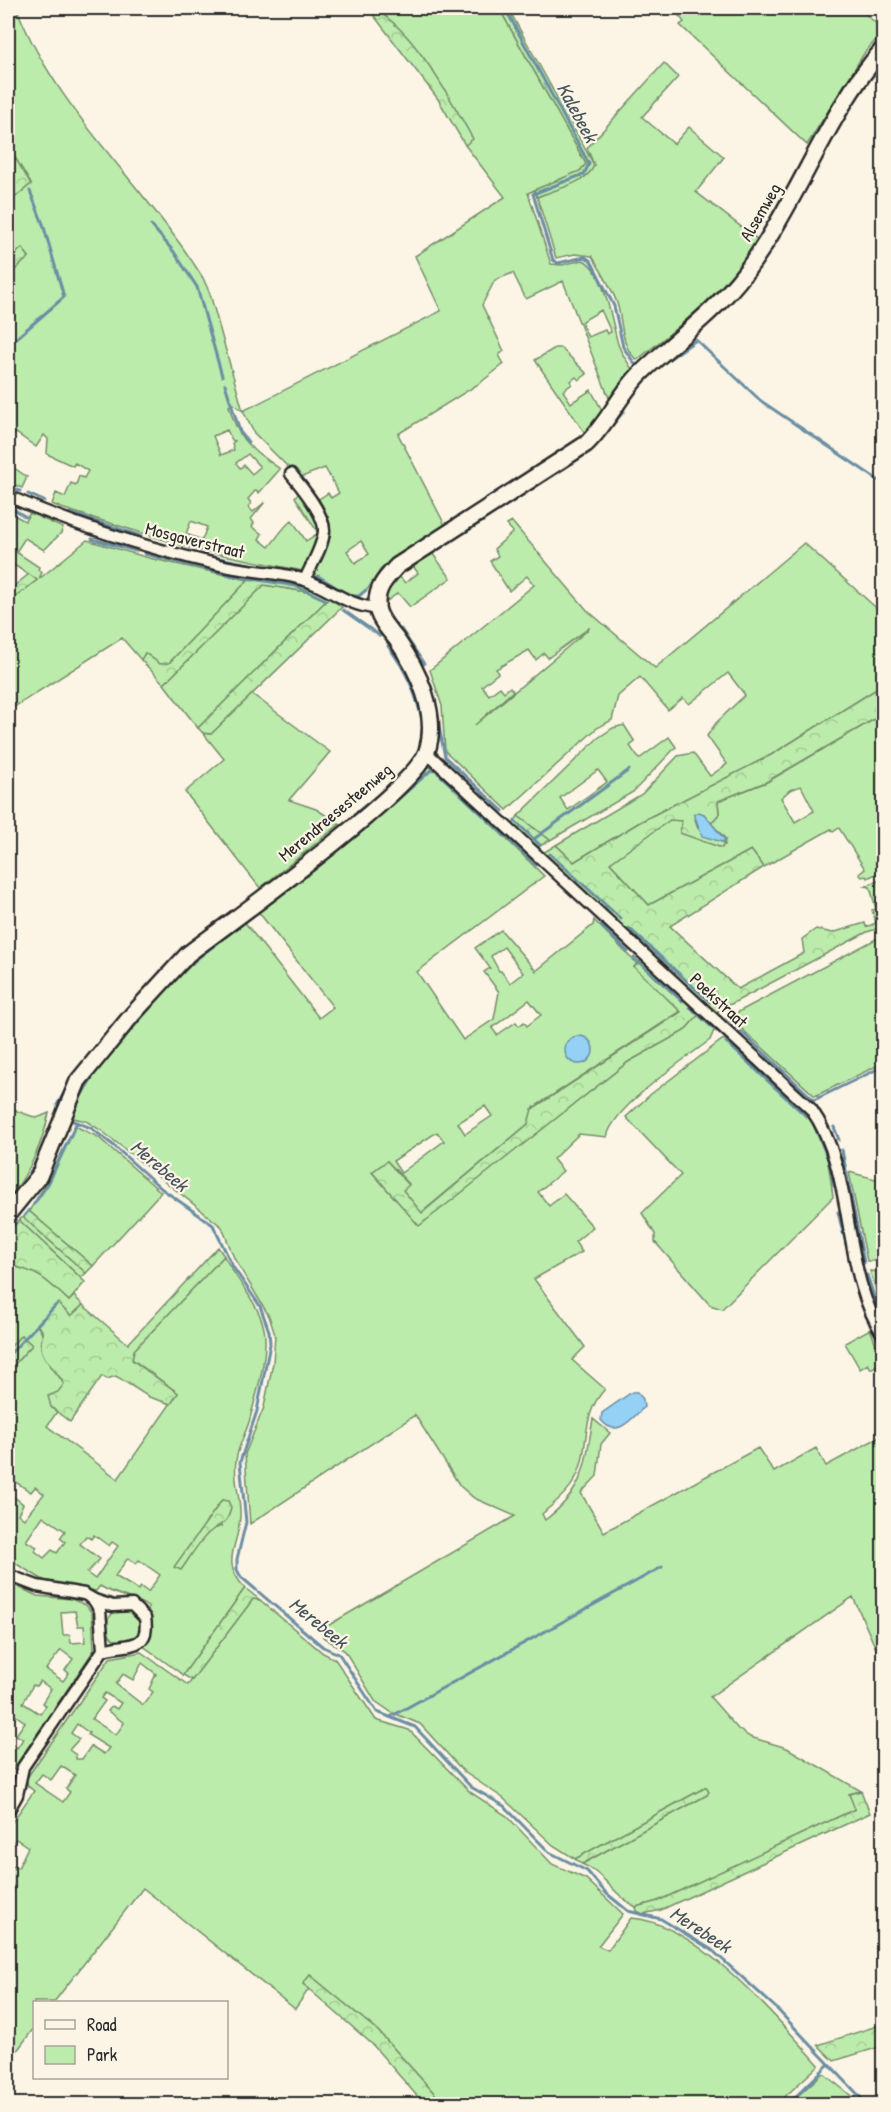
<svg xmlns="http://www.w3.org/2000/svg" width="891" height="2112" viewBox="0 0 891 2112" font-family="'Patrick Hand',sans-serif">
<style>
.green{fill:#bcecab;stroke:#748c6b;stroke-width:1.5;fill-rule:evenodd}
.forest{fill:url(#forest-crowns);stroke:#748c6b;stroke-width:1.5}
.water{fill:#95d0f5;stroke:#6b8ea4;stroke-width:1.5}
.lines{fill:none;stroke-linecap:round;stroke-linejoin:round}
.stream{stroke:#6b8ea4;stroke-width:3}
.street-casing{stroke:#2b2b2b;stroke-width:15}
.secondary-casing{stroke:#2b2b2b;stroke-width:20}
.street{stroke:#fcf5e5;stroke-width:10}
.secondary{stroke:#fcf5e5;stroke-width:15}
.labels{text-anchor:middle;dominant-baseline:central;stroke-width:4.5;stroke-linejoin:round;paint-order:stroke}
.street-label{font-size:18px;fill:#2b2b2b;stroke:#fcf5e5}
.water-label{font-size:20px;font-style:italic;fill:#46545e;stroke:#fcf5e5}
</style>
<defs>
<pattern id="forest-crowns" width="20" height="18" patternUnits="userSpaceOnUse" patternTransform="scale(1.5)"><rect width="20" height="18" fill="#bcecab"/><path d="M2 6a3 3 0 1 1 6 0M12 15a3 3 0 1 1 6 0" fill="none" stroke="#a2cb93"/></pattern>
</defs>
<rect width="100%" height="100%" fill="#fcf5e5"/>
<filter id="ink" filterUnits="userSpaceOnUse"><feTurbulence type="fractalNoise" baseFrequency=".0167" numOctaves="2"/><feDisplacementMap in="SourceGraphic" scale="12" xChannelSelector="R" yChannelSelector="G"/><feConvolveMatrix kernelMatrix="1 2 1 2 8 2 1 2 1" color-interpolation-filters="sRGB"/></filter>
<g filter="url(#ink)">
<g class="green">
<path d="M370,8H499L586,164L580,171L528,193L551,264L562,265L583,260C605,270 612,324 618,344C621,353 627,361 632,369L609,398L563,281L526,299L513,273L495,280L482,305L504,351L499,355L504,364L480,383L398,434L446,527L381,569L367,590L357,597L339,590L313,574L328,523L316,501L328,493L331,498L339,493L325,468L299,478L254,433L243,411L233,404L229,406C240,445 249,446 280,469L259,493L256,490L248,499L251,503L248,507L253,512L265,502L251,519L254,523L252,527L262,534L259,539L269,547C277,538 282,528 292,520L306,541L318,533L295,497L299,492C325,531 323,529 303,571L194,549L61,508L52,504L56,493L65,497L71,483L76,485L79,476L84,478L88,471L75,463L73,466L47,454L48,439L44,435L36,447L16,433L8,440V276L29,257L22,248L8,261V203L31,184L8,146V14L17,9C57,112 146,186 203,278L210,294L243,411L441,311L415,256L505,197L465,145L472,138L383,12ZM601,310L611,332L607,334L605,330L588,337L581,322ZM227,430L232,440L235,441L232,443L234,450L221,455L213,436ZM248,454L260,467L252,474L244,465L240,468L236,463ZM191,521L207,527L202,540L186,534ZM361,541L369,554L355,563L347,551Z"/>
<path d="M673,8H858L883,29V32L865,52L807,145L680,25L684,22Z"/>
<path d="M664,63L678,77L642,117L674,144L689,127L724,157L696,192L757,239C728,289 682,324 637,360C620,347 623,321 617,303C611,286 601,271 592,256L575,254L556,258L537,197L585,177L594,165L587,148Z"/>
<path d="M555,348H561L587,374L579,380L576,377L571,381L572,384L563,391L571,403L591,390L603,412L585,433L535,360Z"/>
<path d="M10,465L27,477L22,488L8,482Z"/>
<path d="M10,513L25,521L30,513L63,528L61,533L44,550L25,538L16,552L39,567L38,570L42,572L39,579L87,540L149,558L248,580L169,663L160,664L145,653L141,660L122,638L8,711V603L37,580L8,561V520Z"/>
<path d="M512,522L587,610L655,668L804,543L883,614V685L771,755L640,822L574,862L556,845L642,794L678,756L693,753L710,776L727,764L707,736L716,723L745,695L728,673L689,704L683,698L668,710L640,677L618,696L612,720L597,728L507,810L445,751L442,706L430,670L534,585L527,576L509,591L490,561L498,556L494,549L513,532L507,525ZM589,628V629L475,725L513,691L510,687L504,692L500,687L489,695L482,686L498,673L496,669L529,650L536,660L544,653L548,658Z"/>
<path d="M432,553L451,578L410,607L398,593L387,601C383,590 392,582 399,576L405,583L418,573L413,566Z"/>
<path d="M264,585L306,592L308,586L329,598L198,728L164,684Z"/>
<path d="M252,694L330,752L289,800L316,809L340,824L260,888L185,792L224,759L203,733L211,734Z"/>
<path d="M883,714V871L867,878L866,876L862,877L859,874L865,869L839,828L833,832L831,829L764,867L751,850L649,905L610,863L670,819L683,821L680,833L725,845L724,837L711,823L719,814L718,801L767,782ZM801,786L814,811L795,822L781,798L790,790Z"/>
<path d="M624,725L635,742L630,746L639,759L669,737L676,747L633,792L550,840L518,816L598,738L613,728ZM598,770L607,782L568,810L560,798Z"/>
<path d="M429,767L436,770L544,876L417,972L463,1040L494,1019L499,992L484,972L490,968L475,948L501,930L536,971L593,925L594,920L637,964L634,967L681,1011L533,1108L528,1124L421,1213L402,1190L409,1184L387,1161L372,1172L419,1225L628,1062L684,1031L700,1013L715,1028L710,1040C685,1059 613,1107 607,1137L579,1134L553,1159L563,1171L538,1192L549,1206L564,1194L593,1227L575,1242L582,1252L534,1279L585,1347L572,1360L605,1389C578,1418 592,1451 574,1481C567,1494 553,1504 542,1514L545,1520C585,1490 585,1465 593,1419L610,1433L601,1444L597,1476L581,1493L604,1532L758,1448L774,1472L816,1448L826,1466L883,1435V1659L881,1660L853,1597L710,1697L738,1729L750,1737L787,1748L861,1791L849,1794L856,1809L658,1901L636,1907C614,1896 604,1873 582,1864L707,1795L706,1787L575,1859L553,1845L503,1798L464,1772L420,1724L391,1712L375,1701L345,1651L323,1637L322,1629L515,1516L474,1498L460,1486L415,1415L250,1524L245,1454L264,1407L273,1363L275,1335L269,1316L234,1258L222,1227L102,1131L86,1121L69,1117C81,1087 100,1065 121,1040C161,992 194,959 243,920L319,1018L333,1007L257,910ZM504,947L523,973L510,983L501,971H499L491,956ZM529,1000L541,1015L527,1026L524,1022L519,1026L516,1022L497,1035L492,1028ZM485,1106L492,1116L465,1134L458,1123ZM437,1132L444,1141L401,1173L393,1161Z"/>
<path d="M876,939H880L883,949V1063L815,1096L729,1017Z"/>
<path d="M728,1039C752,1063 797,1097 814,1125C827,1147 830,1172 833,1197L722,1309L710,1305L655,1242V1234L642,1213L681,1175L626,1117L651,1094L722,1040Z"/>
<path d="M11,1109L37,1118L49,1113C41,1149 29,1171 8,1201V1125Z"/>
<path d="M75,1126L98,1137L161,1192L93,1266L29,1211L47,1182Z"/>
<path d="M849,1172L883,1181V1261H867Z"/>
<path d="M23,1217L86,1273L81,1278L19,1220Z"/>
<path d="M224,1256C237,1282 264,1308 265,1337C266,1364 256,1396 249,1422C245,1435 237,1448 236,1461C233,1480 241,1498 240,1516C239,1548 219,1560 245,1588L183,1675L142,1645L151,1628L148,1607C132,1596 116,1596 100,1586L96,1591L45,1581L8,1559V1492L23,1504L18,1514L24,1519L44,1494L35,1487L31,1492L14,1481L8,1490V1371L32,1345L21,1335L8,1350V1265C38,1271 47,1279 69,1301L74,1296L83,1305L71,1316L57,1304L36,1325C46,1334 43,1345 46,1357C48,1366 60,1375 64,1385L51,1407L57,1412L47,1426L118,1479L178,1393L132,1359L134,1350ZM222,1500V1526L211,1530L175,1567ZM43,1516L65,1531L60,1538L65,1542L57,1553L52,1550L44,1558L35,1551L37,1547L26,1541ZM94,1535L109,1546L112,1542L118,1546L95,1579L87,1573L100,1559L80,1544L86,1536L91,1539ZM128,1558L136,1564L139,1560L160,1575L148,1592L141,1587L138,1590L115,1576Z"/>
<path d="M870,1271L880,1272L883,1279V1313Z"/>
<path d="M870,1329L883,1362L871,1369L868,1364L860,1369L845,1343Z"/>
<path d="M8,1582L37,1596L71,1599L86,1605L92,1613L94,1650L10,1774L8,1789V1741L17,1748L23,1739L16,1735L25,1722L12,1713L8,1720ZM75,1611L78,1626H84L85,1642L71,1643L70,1635H63L61,1612ZM61,1650L73,1659L65,1670L69,1673L63,1681L46,1669ZM40,1681L51,1689L42,1703L46,1706L40,1714L23,1703L33,1685L36,1686Z"/>
<path d="M253,1599L260,1600L323,1653L335,1659L376,1720L409,1730L470,1792L507,1816L552,1864L586,1879L623,1914L598,1946L608,1950L631,1918C695,1921 778,2019 819,2065L777,2104H444L378,2031L310,1975L303,1984L309,1989L295,2009L143,1888L54,2002H34V2028L8,2063V1902L15,1887L8,1882V1864L18,1868L28,1847L16,1839L8,1848V1828L34,1791L28,1786L26,1779L110,1658L141,1652L188,1685ZM142,1663L156,1674L149,1689L153,1692L143,1705L116,1684L123,1674L133,1680ZM105,1693L121,1703L117,1709L112,1706L108,1711L124,1723L116,1735L92,1719L105,1701L101,1698ZM77,1724L89,1733L88,1735L109,1748L104,1754L91,1746L82,1759H76V1755L69,1750L79,1739L71,1733ZM61,1766L75,1775L66,1789L70,1792L63,1802L35,1783L42,1774L51,1780Z"/>
<circle cx="124" cy="1626" r="17"/>
<path d="M823,2073L860,2103L861,2104H789Z"/>
</g>
<g class="forest">
<path d="M368,8C407,17 453,103 473,139L465,145L438,99Z"/>
<path d="M499,8H508L594,165C589,183 553,190 537,197L534,190L580,171L586,164Z"/>
<path d="M8,146L31,184L8,203Z"/>
<path d="M22,248L29,257L8,276V261Z"/>
<path d="M29,574L37,580L8,603V591Z"/>
<path d="M257,576L308,586L307,592L264,585L164,684L141,660L145,653L160,664L169,663L248,580Z"/>
<path d="M329,598L342,607L211,734L203,733L198,728Z"/>
<path d="M883,685V714L766,782L718,801L719,814L711,823L704,814H694C697,834 704,836 722,842L725,840L722,848L680,833L682,821L670,820L610,863L649,905L751,850L764,867L670,926L738,989L804,953L802,939L816,929L832,933L865,923L866,927L876,923L872,910L876,909L870,887L865,886L883,879V927L867,932L716,1012L541,854L556,845L574,862L640,822L771,755Z"/>
<path d="M518,816L550,840L537,848L513,824Z"/>
<path d="M642,960L700,1013L684,1031L628,1062L419,1226L372,1172L387,1161L409,1185L403,1190L422,1213L528,1124L532,1109L681,1012L634,967Z"/>
<path d="M29,1211L93,1266L86,1273L23,1217Z"/>
<path d="M19,1220L85,1282L69,1301C47,1280 38,1271 8,1265V1230Z"/>
<path d="M218,1247L224,1256L134,1350L132,1360L178,1393L171,1404L149,1397L116,1376L107,1379L102,1376L70,1422L51,1407L48,1396L58,1392L64,1384C59,1372 40,1359 41,1345C41,1339 43,1336 42,1330L37,1325L58,1303L71,1316L83,1305L128,1344Z"/>
<path d="M21,1335L32,1345L8,1371V1350Z"/>
<path d="M222,1500L228,1501L231,1507C227,1526 223,1521 211,1531C199,1540 190,1558 181,1570L174,1567Z"/>
<path d="M245,1588L260,1600L253,1599L192,1680L183,1675Z"/>
<path d="M706,1787L709,1792L707,1795L582,1864L575,1859Z"/>
<path d="M861,1791L870,1813L661,1910L643,1914L637,1911L636,1907L658,1901L855,1809L849,1794Z"/>
<path d="M310,1975L378,2031L444,2104H424L372,2044L303,1984Z"/>
<path d="M883,2024V2046L834,2061L818,2045Z"/>
</g>
<g class="water">
<path d="M699,812L704,814L725,840L722,842L702,836L694,814Z"/>
<circle cx="579" cy="1050" r="14"/>
<path d="M632,1392H637L643,1399L644,1407C631,1420 616,1439 601,1420L602,1413Z"/>
</g>
<g class="lines">
<g class="stream">
<path d="M505,8L589,164L584,174L533,194L553,260L558,263L585,257L591,261L614,306L623,347L637,367"/>
<path d="M151,225L174,252L197,287L222,376"/>
<path d="M12,342L64,297L43,224L30,191"/>
<path d="M655,369L696,340L761,401L884,484"/>
<path d="M225,384L240,432L248,442"/>
<path d="M599,441L624,411"/>
<path d="M8,486L20,491"/>
<path d="M28,494L44,501"/>
<path d="M509,504L557,471"/>
<path d="M13,509L26,517"/>
<path d="M70,513L141,536"/>
<path d="M92,539L136,551"/>
<path d="M438,548L483,521"/>
<path d="M145,554L234,576L296,586L326,600"/>
<path d="M203,555L266,567"/>
<path d="M318,576L350,596H359L366,590"/>
<path d="M371,585L378,578"/>
<path d="M343,610L380,636"/>
<path d="M401,629L424,664"/>
<path d="M388,646C408,672 417,696 424,728"/>
<path d="M431,686L445,757L503,811"/>
<path d="M438,773L536,865"/>
<path d="M355,814L390,785"/>
<path d="M515,821L540,845"/>
<path d="M332,834L348,821"/>
<path d="M534,839L629,770"/>
<path d="M550,854L621,919"/>
<path d="M298,862L324,840"/>
<path d="M322,862L355,837L430,771L434,770"/>
<path d="M601,926L628,952"/>
<path d="M629,928L710,1002"/>
<path d="M634,958L682,1001"/>
<path d="M172,982L199,957L281,894"/>
<path d="M690,1007L716,1031"/>
<path d="M727,1018L814,1100L884,1066"/>
<path d="M726,1042L807,1117"/>
<path d="M77,1103L96,1071L166,989"/>
<path d="M57,1105L68,1086"/>
<path d="M8,1117L12,1116"/>
<path d="M73,1121L91,1128L113,1145L162,1189L213,1225L233,1267L260,1306L269,1331L270,1344L257,1411L240,1462L246,1522L237,1559V1570L241,1577L323,1647L339,1654L377,1712L415,1727L471,1787L504,1806L549,1852L587,1871L606,1893L628,1911L661,1919L712,1950L775,2007L867,2104"/>
<path d="M814,1125L830,1164L834,1186"/>
<path d="M834,1127L839,1140"/>
<path d="M44,1145L49,1130"/>
<path d="M842,1150L864,1263"/>
<path d="M25,1182L40,1154"/>
<path d="M34,1204L48,1184L77,1122"/>
<path d="M838,1212L851,1265"/>
<path d="M24,1216L29,1210"/>
<path d="M8,1231L17,1222"/>
<path d="M867,1275L882,1321"/>
<path d="M861,1301L864,1308"/>
<path d="M870,1325L884,1351"/>
<path d="M8,1356L56,1305"/>
<path d="M390,1717L662,1567"/>
<path d="M788,2104L829,2064"/>
</g>
<g class="street-casing">
<g id="street">
<path d="M291,474C301,486 325,515 324,531C323,547 311,565 305,580"/>
<path d="M8,496C76,526 147,548 220,565C247,572 278,571 305,580C331,589 348,606 376,608"/>
<path d="M427,753L811,1109C857,1173 840,1272 884,1336"/>
<path d="M8,1575L37,1586L84,1594L93,1599L100,1610L103,1650L23,1767L17,1795L8,1811"/>
<path d="M94,1600L113,1606L132,1605L145,1618C151,1652 123,1643 103,1650"/>
</g>
</g>
<g class="secondary-casing">
<path id="secondary" d="M8,1214L39,1176L78,1081L132,1015L188,954C230,922 415,790 427,751C439,714 418,670 397,640C390,631 377,618 377,605C376,588 386,578 397,566L586,444C609,422 620,393 642,372C684,332 722,308 755,259C802,191 829,110 884,48"/>
</g>
<use href="#street" class="street"/>
<use href="#secondary" class="secondary"/>
</g>
</g>
<g class="labels">
<g class="street-label">
<text transform="translate(760 212) rotate(-60)">Alsemweg</text>
<text transform="translate(195 540) rotate(14)">Mosgaverstraat</text>
<text transform="translate(335 812) rotate(-40)">Merendreesesteenweg</text>
<text transform="translate(719 1000) rotate(43)">Poekstraat</text>
</g>
<g class="water-label">
<text transform="translate(578 112) rotate(62)">Kalebeek</text>
<text transform="translate(160 1165) rotate(40)">Merebeek</text>
<text transform="translate(319 1622) rotate(39)">Merebeek</text>
<text transform="translate(701 1929) rotate(33)">Merebeek</text>
</g>
</g>
<rect width="891" height="2112" fill="none" stroke="#fcf5e5" stroke-width="30"/>
<rect x="15" y="15" width="861" height="2082" fill="none" stroke="#2b2b2b" stroke-width="2" filter="url(#ink)"/>
<rect x="33" y="2001" width="195" height="78" fill="#fcf5e5" stroke="#a8a49b" stroke-width="1.5"/>
<rect x="45" y="2020" width="30" height="9" fill="#fcf5e5" stroke="#a8a49b" stroke-width="1.5"/>
<text x="87" y="2031" font-size="18" fill="#2b2b2b">Road</text>
<rect x="45" y="2046" width="30" height="18" fill="#bcecab" stroke="#a8a49b" stroke-width="1.5"/>
<text x="87" y="2061" font-size="18" fill="#2b2b2b">Park</text>
</svg>
